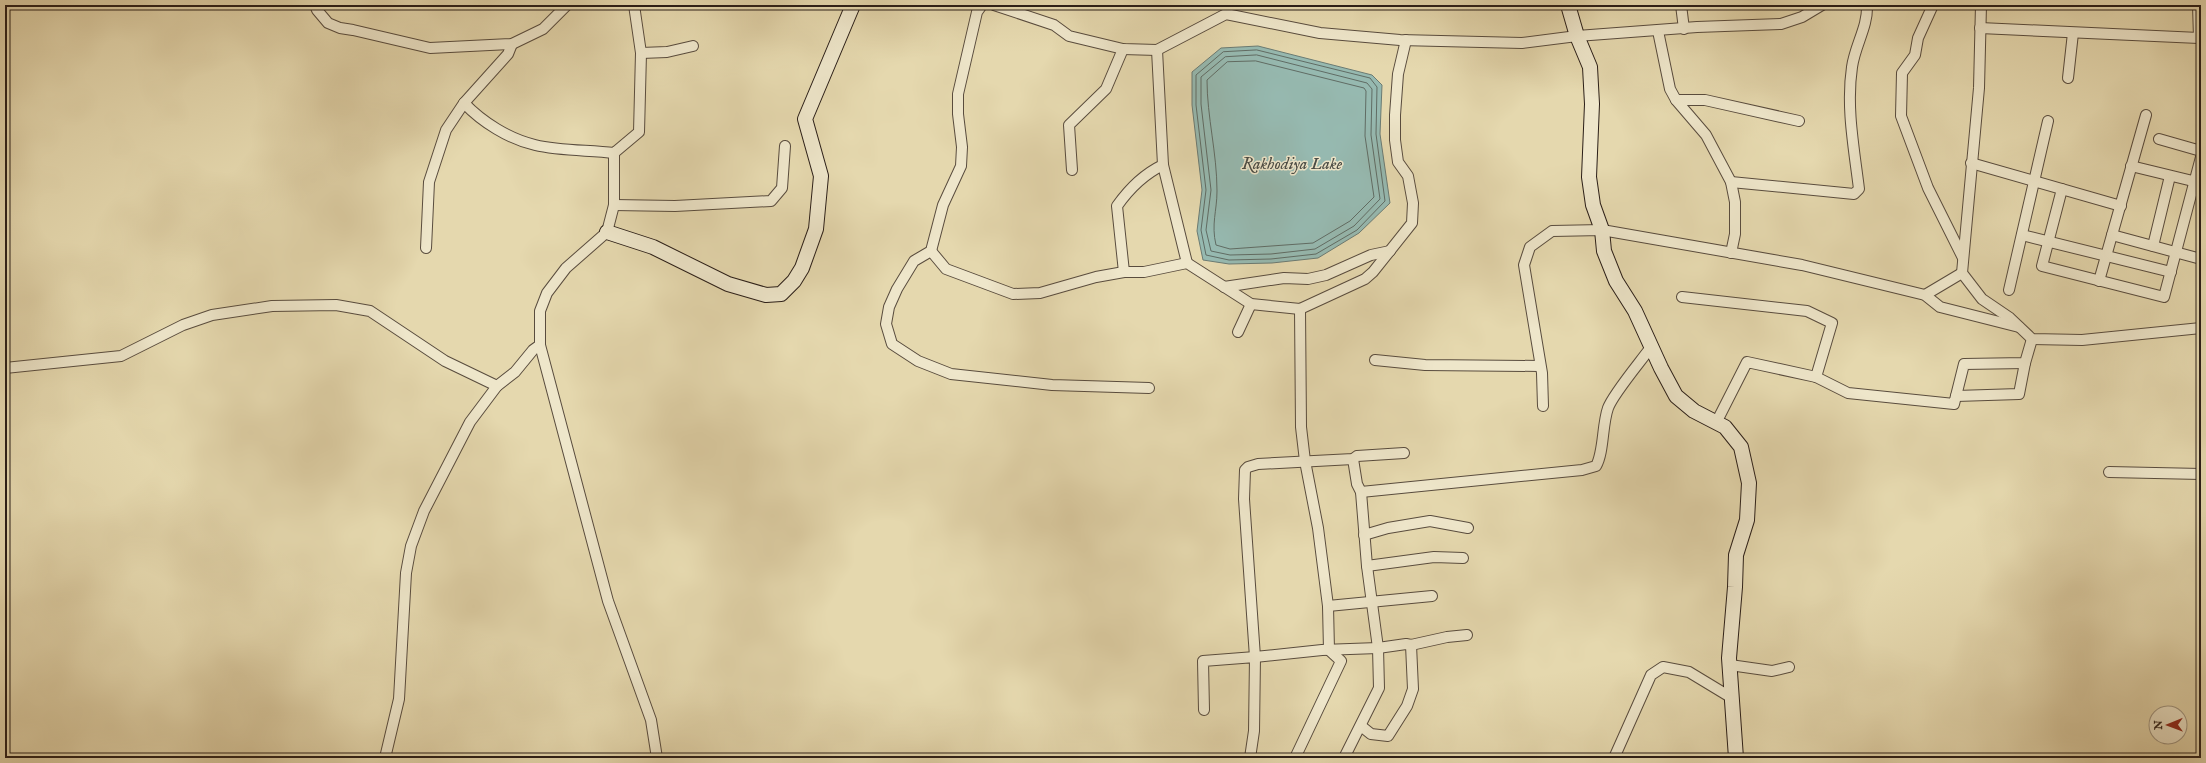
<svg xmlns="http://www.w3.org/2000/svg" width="2206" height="763" viewBox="0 0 2206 763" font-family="'IM FELL English',serif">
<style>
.water{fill:#96b9b0;stroke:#6b7b73}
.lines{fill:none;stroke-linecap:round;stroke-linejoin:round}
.shore{stroke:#606c64;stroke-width:1}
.street-casing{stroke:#594c3e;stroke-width:12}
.secondary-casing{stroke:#2a1e18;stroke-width:16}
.street{stroke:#eee6ca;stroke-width:10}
.secondary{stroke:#eee6ca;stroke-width:14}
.labels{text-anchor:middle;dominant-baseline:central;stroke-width:3;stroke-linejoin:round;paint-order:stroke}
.water-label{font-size:17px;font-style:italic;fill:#4a4c46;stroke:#eee6ca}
</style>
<rect width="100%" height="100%" fill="#e5d8ae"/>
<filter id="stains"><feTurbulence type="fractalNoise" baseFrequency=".005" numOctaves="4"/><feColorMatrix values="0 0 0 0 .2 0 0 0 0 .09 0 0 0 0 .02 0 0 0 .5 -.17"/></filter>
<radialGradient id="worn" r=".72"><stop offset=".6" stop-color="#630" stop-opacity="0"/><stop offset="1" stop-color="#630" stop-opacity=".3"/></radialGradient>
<path class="water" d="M1258,46L1372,75L1382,85L1380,134L1390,203L1359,233L1318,258L1272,263L1229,264L1203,260L1197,231L1202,190L1192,105V72L1221,48Z"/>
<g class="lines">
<g class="shore">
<path d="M1257,50L1370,78L1377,87L1376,134L1385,201L1357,230L1316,254L1271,259L1229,260L1206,255L1201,230L1206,190L1196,105V75L1223,52Z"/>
<path d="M1257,55L1367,83L1372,89L1371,135L1380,199L1354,226L1315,249L1271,254L1230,255L1211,251L1206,230L1211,190L1201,104V77L1225,57Z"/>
<path d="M1256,61L1364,88L1366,91L1365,136L1374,197L1350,221L1313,243L1230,249L1216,245C1211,224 1217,211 1217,191C1217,153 1207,117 1207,80L1227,62Z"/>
</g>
<g class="street-casing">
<g id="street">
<path d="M315,5L317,10L328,23L340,28L353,30L430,48L512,44L543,29L567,5"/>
<path d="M982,5L977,12L958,94V114L962,147L961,166L943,205L931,251L914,261L897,289L889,307L886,324L892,344L918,361L951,374L1052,385L1149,388"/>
<path d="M994,5L1054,25L1069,36L1123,49L1157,50L1226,14L1320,33L1400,40L1522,43L1577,36L1697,27L1781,24L1802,17L1822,5"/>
<path d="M1681,5L1684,29"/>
<path d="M1933,5L1918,38L1915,55L1902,73L1901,116L1928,188L1963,258"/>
<path d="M1981,5L1979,88L1962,273L1982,299L2010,318L2032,339L2082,340L2201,328"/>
<path d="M1980,28L2199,38L2198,5"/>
<path d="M1658,31L1670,89L1676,100L1706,135L1731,182L1735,202V234L1731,253"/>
<path d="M1157,50L1163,165L1187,263"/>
<path d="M641,53L667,52L693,46"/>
<path d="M2068,78L2073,33"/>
<path d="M1676,100H1705L1799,121"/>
<path d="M464,103C482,122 509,139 535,145C560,151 589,150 614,153L639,132L641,53L634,5"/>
<path d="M2159,139L2201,151"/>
<path d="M614,153V205L607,232L566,268L547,293L540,311V345L608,601L651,720L657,758"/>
<path d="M1971,163L2121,206"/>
<path d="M2131,166L2201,183"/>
<path d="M1072,170L1069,125L1106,89L1123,49"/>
<path d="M1731,182L1854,194L1859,189C1854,148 1846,107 1852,67C1855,45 1868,27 1867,5"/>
<path d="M2062,189L2042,266L2164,297L2201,157"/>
<path d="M614,205L675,206L771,201L782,188L785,146"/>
<path d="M2022,235L2171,272"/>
<path d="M2112,235L2201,259"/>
<path d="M2153,246L2170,176"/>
<path d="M426,248L429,182L446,130L464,103L508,54L512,44"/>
<path d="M931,251L946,269L1013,294L1040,293L1096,277L1124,272H1144L1187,263L1251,304L1300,309L1365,279L1373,272L1412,223L1413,203L1408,176L1398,162L1395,140V115L1398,74L1406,40"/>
<path d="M1124,272L1117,206C1129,189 1144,174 1163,165"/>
<path d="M2099,281L2146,115"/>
<path d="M1224,287L1284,278L1308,279L1326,275L1371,255L1390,251"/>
<path d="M2009,290L2048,121"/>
<path d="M1925,295L1962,273"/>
<path d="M1682,297L1807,311L1832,323L1816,377L1848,393L1954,404L1964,364L2025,363L2032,339"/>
<path d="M1238,332L1251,304"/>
<path d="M1375,360L1425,365L1540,366"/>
<path d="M5,368L121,356L183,325L212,315L272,306L336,305L370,311L445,361L497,386"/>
<path d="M1956,396L2019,394L2025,363"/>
<path d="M1543,406L1542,373L1524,265L1530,247L1552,231L1602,230L1802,265L1925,295L1940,307L2019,327"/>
<path d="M1716,423L1747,362L1816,377"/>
<path d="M1404,453L1357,456L1353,459L1258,464L1248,467L1245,470L1244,499L1255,657L1322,650L1378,648L1406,644L1411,645L1447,637L1467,635"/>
<path d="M2109,472L2201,474"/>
<path d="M1361,492L1582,470L1596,466C1604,452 1602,425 1608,408C1613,394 1641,361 1651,347"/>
<path d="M1364,535L1388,528L1430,521L1468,528"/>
<path d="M1367,566L1434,557L1463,558"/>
<path d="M1328,606L1432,596"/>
<path d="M1730,665L1772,671L1789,667"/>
<path d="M1204,710L1203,661L1255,657L1254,731L1250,758"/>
<path d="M1361,726L1371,734L1388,736L1407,706L1413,689L1411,645"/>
<path d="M385,758L399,699L406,573L411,546L424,511L470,422L497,386L515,372L533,350L540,345"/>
<path d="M1295,758L1341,661L1329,650L1328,606L1318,528L1305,461L1301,427L1300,309"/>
<path d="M1344,758L1379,688L1378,648L1367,566L1361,492L1357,484L1353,459"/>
<path d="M1614,758L1651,675L1663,667L1689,672L1732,698"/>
</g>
</g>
<g class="secondary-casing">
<g id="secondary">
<path d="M1568,5L1577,36L1590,67L1592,104L1589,177L1593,205L1602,230L1604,251L1616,281L1635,311L1661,368L1676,396L1694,411L1725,427L1741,447L1749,483L1747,520L1736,555L1735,587L1729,658L1736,758"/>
<path d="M607,232L653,247L728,284L766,295L781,294L794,281L802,268L816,229L821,176L805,119L853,5"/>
</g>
</g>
<use href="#street" class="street"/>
<use href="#secondary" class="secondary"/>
</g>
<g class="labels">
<g class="water-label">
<text x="1292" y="164">Rakhodiya Lake</text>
</g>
</g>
<rect width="2206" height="763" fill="none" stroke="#e5d8ae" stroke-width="20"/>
<rect x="6" y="6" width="2194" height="751" fill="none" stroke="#2a1e18" stroke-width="2"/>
<rect x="10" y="10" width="2186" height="743" fill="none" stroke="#2a1e18"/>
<g transform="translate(2168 725) rotate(269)"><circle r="19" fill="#eee6ca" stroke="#a09683"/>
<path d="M0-3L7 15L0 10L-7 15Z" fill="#8f2418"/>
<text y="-6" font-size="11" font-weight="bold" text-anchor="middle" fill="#2a1e18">N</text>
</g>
<rect width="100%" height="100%" filter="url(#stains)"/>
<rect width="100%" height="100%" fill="url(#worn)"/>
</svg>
